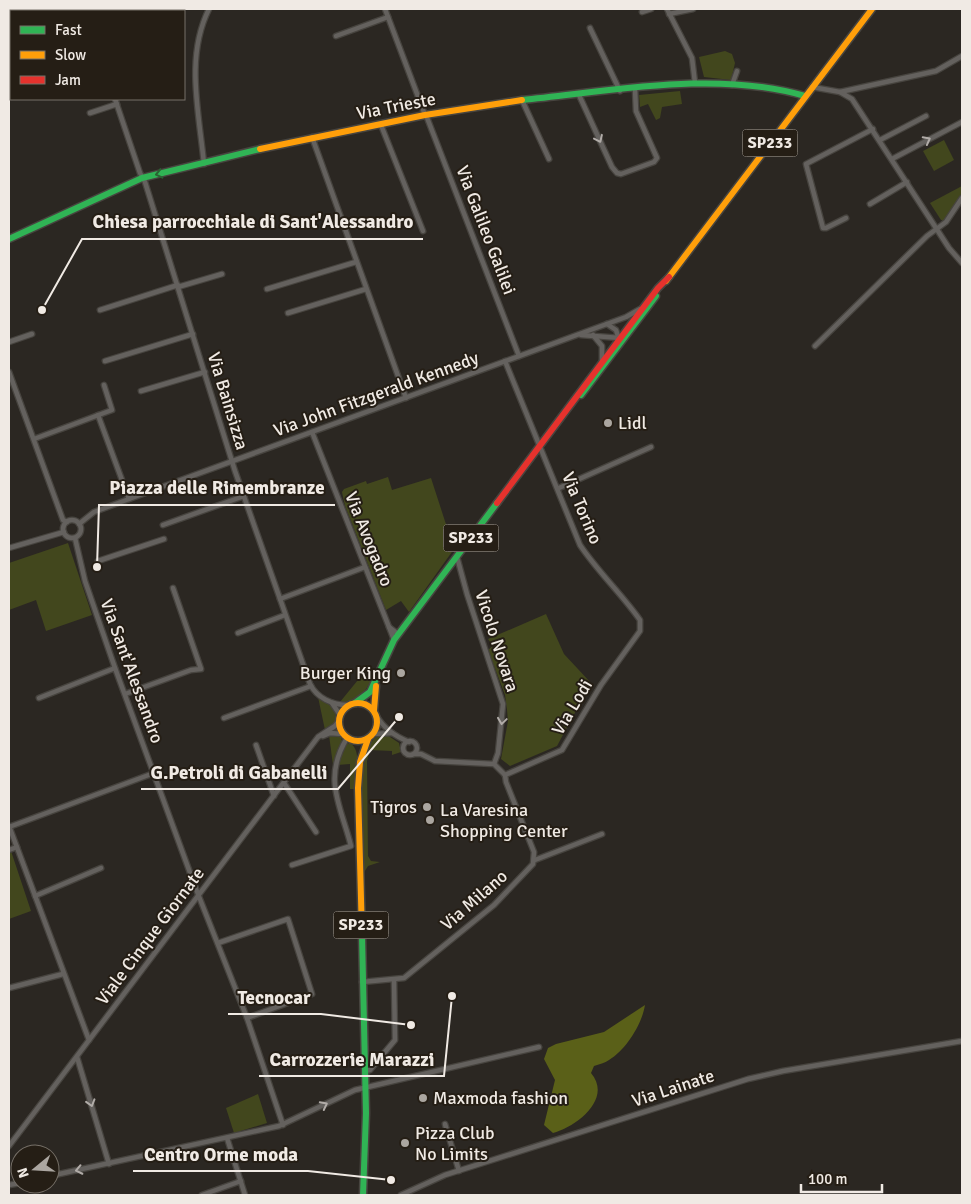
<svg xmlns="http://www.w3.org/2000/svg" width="971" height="1204" viewBox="0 0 971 1204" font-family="Signika,sans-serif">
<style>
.green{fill:#42471d}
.forest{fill:#5a6018}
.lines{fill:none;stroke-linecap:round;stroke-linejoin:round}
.street-casing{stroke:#47443f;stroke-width:7}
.fast-casing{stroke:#47443f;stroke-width:9}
.slow-casing{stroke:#47443f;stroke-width:9}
.jam-casing{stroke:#47443f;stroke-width:9}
.street{stroke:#64615e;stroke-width:4.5}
.fast{stroke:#30b455;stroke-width:6}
.slow{stroke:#ff9f0a;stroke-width:6}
.jam{stroke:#e5322d;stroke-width:6}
.oneway{stroke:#b1aca8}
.oneway2{stroke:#2a6232}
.poi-dot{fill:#aba6a0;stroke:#251e15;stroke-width:2}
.labels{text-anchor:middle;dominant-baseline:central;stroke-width:4;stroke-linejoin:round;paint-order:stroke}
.shield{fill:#251e15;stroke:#b3ada6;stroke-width:1}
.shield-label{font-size:16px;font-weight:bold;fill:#f0eae4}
.street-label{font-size:18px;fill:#f0eae4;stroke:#251e15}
.poi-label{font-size:18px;fill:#f0eae4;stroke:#251e15;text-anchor:start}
.leader{fill:none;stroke:#f0eae4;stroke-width:2}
.callout-dot{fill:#f0eae4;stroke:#251e15;stroke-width:2}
.callout-label{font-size:19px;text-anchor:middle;font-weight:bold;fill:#f0eae4;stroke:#251e15;stroke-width:4;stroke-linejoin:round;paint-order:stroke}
</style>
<rect width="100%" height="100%" fill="#2b2722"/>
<g class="green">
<path d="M17,9H86L87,11H18Z"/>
<path d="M725,51L732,54L735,63L731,80L704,77L699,57Z"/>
<path d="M680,91L682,104L662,107L660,118L656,120L648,104L640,107L639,95Z"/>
<path d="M944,140L954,160L934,171L923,151Z"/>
<path d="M962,186V193L944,221L941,220L930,203Z"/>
<path d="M388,477L392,490L431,478L454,549L409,612L401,601L386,610L345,506L342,492L344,489L366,481L367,484Z"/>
<path d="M68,543L92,615L46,631L36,600L9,610V563Z"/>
<path d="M546,614L564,654L591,683L557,746L510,766L501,759L508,721L507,710L505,695L488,650L493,646L488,639Z"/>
<path d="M362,675L365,678L368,675L373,677C366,691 358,703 340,702Z"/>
<path d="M318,697C328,704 340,709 335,723L325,730Z"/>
<path d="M329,735L341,737L342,741L333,765Z"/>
<path d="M387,735L399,743L401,752L392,755V751L370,750L367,761L368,856L371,861L380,862L368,866L363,874C362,845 355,762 373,740C376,736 381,735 387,735Z"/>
<path d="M350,743C363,751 355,776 354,789H350V764L337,765L347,744Z"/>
<path d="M11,851L31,911L9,919V852Z"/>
<path d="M258,1094L267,1123L234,1133L226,1108Z"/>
</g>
<path class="forest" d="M645,1005C642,1024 626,1050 609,1060C605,1063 599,1064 594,1066L591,1073C613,1099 576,1127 553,1133L544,1125L555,1080L544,1059L548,1048L556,1044L604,1032Z"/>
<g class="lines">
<g class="street-casing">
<g id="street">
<path d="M90,9V11"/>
<path d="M164,9L165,11"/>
<path d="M385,9L425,115"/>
<path d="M667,9L692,58L695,83"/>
<path d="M642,12L651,9"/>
<path d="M669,14L693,9"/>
<path d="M590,28L620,91"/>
<path d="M336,36L388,17"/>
<path d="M732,85L737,71"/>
<path d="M812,87L840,92L852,99L949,248L962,263"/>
<path d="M9,92L11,91"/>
<path d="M840,92L936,71L962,56"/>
<path d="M579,95L612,167L617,173L621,174L654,162L657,158L636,111L635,89"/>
<path d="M115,99L140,173L145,182L235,471L310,684C317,698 332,705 348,705"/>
<path d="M522,100L549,159"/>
<path d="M90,113L117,104"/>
<path d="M426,115L519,356"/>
<path d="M381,125L423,231"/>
<path d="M312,137L406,398"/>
<path d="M880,140L926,116"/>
<path d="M892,159L962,122"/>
<path d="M204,164C199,112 185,57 209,9"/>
<path d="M870,204L907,182"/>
<path d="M846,218L826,228H823L806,164L873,129"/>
<path d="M178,287L222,274"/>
<path d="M267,289L356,262"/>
<path d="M100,310L178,285"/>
<path d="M288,313L366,289"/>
<path d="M607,324L616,330L619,339"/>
<path d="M581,335L620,338"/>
<path d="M593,335L602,346V361"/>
<path d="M9,342L32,334"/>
<path d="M815,346L927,236L946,222L962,198"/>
<path d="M105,361L193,334"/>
<path d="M9,372L63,520L67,522"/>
<path d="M141,391L205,372"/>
<path d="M98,415L129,499"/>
<path d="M312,432L389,627"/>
<path d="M34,439L112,410L104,385"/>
<path d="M559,488L651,447"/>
<circle cx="72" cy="529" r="9"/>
<path d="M79,524L94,512L129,499L626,317L640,309"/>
<path d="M163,525L244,496"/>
<path d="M75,538L85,581L115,668L196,889L247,1018L283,1125"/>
<path d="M9,548L64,532"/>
<path d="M457,557L467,594L503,704L498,753L494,764"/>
<path d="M98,561L164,539"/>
<path d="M280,599L365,567"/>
<path d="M238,633L285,615"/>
<path d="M394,640L389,627L398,634"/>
<path d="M125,694L191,670L201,669L173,588"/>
<path d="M39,698L115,668"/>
<path d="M332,703L340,715"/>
<path d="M376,715C384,729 395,736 409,742"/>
<path d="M224,718L311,686"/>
<path d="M373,734L392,733"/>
<path d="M323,736L330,733L343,734"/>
<circle cx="410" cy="748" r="7"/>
<path d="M256,745L274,796"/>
<path d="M414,754H421L435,761L494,764L505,775"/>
<path d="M505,775L562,750L601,685L640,631V620C621,593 598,572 580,545L505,361"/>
<path d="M284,783L316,832"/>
<path d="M9,826L89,1040"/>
<path d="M9,827L154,773"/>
<path d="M9,850L17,847"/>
<path d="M535,860L602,834"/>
<path d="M292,865L351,846C341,806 322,779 347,738"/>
<path d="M35,896L101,868"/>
<path d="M218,943L288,919L312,994L247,1018"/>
<path d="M362,982L404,978L494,905L533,864L534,852L506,782L505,775"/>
<path d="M9,988L63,974"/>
<path d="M77,1057L109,1164"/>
<path d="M365,1071L370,1070L395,1040L394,981"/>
<path d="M445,1124L459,1171"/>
<path d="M227,1138L245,1195"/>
<path d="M9,1146L318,737L335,726L339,721"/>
<path d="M50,1176L279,1126L355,1090L539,1047"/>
<path d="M9,1185L20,1183"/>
<path d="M202,1195L241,1181"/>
<path d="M401,1195L445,1175L748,1079L783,1071L962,1041"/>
</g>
</g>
<g class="fast-casing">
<g id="fast">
<path d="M522,100C613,91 716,70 805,96"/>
<path d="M9,239L142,178L260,149"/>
<path d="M581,395L656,296"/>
<path d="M355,703L370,692L394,640L497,503"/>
<path d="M362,935L366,1113L363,1195"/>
</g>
</g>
<g class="slow-casing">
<g id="slow">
<path d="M260,149L425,115L522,100"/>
<path d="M666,281L872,9"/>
<circle cx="358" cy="722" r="19"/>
<path d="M374,710L376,686"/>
<path d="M362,935L358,788L360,762L368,739"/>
</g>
</g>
<g class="jam-casing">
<path id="jam" d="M497,503L658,288L669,277"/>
</g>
<use href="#street" class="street"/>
<use href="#fast" class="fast"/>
<use href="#slow" class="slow"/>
<use href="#jam" class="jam"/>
</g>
<defs><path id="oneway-chevron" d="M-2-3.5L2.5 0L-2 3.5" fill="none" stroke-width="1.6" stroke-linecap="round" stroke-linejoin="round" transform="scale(1.25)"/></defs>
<g class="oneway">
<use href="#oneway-chevron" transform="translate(599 139) rotate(65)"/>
<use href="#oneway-chevron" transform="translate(927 140) rotate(-28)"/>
<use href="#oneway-chevron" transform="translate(502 721) rotate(98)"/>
<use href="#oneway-chevron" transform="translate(91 1103) rotate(73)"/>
<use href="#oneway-chevron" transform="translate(324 1105) rotate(-27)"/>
<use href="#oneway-chevron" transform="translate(79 1170) rotate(168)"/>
</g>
<use class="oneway2" href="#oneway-chevron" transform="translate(159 174) rotate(167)"/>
<g class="poi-dot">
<circle cx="608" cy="423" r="5"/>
<circle cx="401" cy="673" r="5"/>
<circle cx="427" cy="807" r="5"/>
<circle cx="430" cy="820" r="5"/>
<circle cx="423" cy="1098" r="5"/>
<circle cx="405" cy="1143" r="5"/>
</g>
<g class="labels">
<g class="shield">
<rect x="742.5" y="129.5" width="55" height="27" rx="4"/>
<rect x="443.5" y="524.5" width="55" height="27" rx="4"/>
<rect x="333.5" y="911.5" width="55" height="27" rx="4"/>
</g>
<g class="shield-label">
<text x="770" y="143">SP233</text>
<text x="471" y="538">SP233</text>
<text x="361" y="925">SP233</text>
</g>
<g class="street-label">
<text transform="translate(396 106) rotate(-11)">Via Trieste</text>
<text transform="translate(486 230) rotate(69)">Via Galileo Galilei</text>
<text transform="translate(376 394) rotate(-20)">Via John Fitzgerald Kennedy</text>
<text transform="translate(228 401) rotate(73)">Via Bainsizza</text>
<text transform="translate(582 508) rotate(67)">Via Torino</text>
<text transform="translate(369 539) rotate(68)">Via Avogadro</text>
<text transform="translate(497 641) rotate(72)">Vicolo Novara</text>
<text transform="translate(132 671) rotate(70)">Via Sant'Alessandro</text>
<text transform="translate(572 707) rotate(-59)">Via Lodi</text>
<text transform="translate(474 900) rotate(-41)">Via Milano</text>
<text transform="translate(150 936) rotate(-53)">Viale Cinque Giornate</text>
<text transform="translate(673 1088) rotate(-18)">Via Lainate</text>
</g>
<g class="poi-label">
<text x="618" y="423">Lidl</text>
<text x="391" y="673" text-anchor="end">Burger King</text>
<text x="417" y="807" text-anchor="end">Tigros</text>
<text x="440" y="810">La Varesina<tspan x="440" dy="21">Shopping Center</tspan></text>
<text x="433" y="1098">Maxmoda fashion</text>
<text x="415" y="1133">Pizza Club<tspan x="415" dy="21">No Limits</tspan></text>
</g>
</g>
<path class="leader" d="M42 310L82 239H423M97 567L99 505H335M399 717L338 789H141M411 1025L321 1014H228M452 996L444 1076H259M391 1180L308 1171H133"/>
<g class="callout-dot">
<circle cx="42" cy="310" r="5"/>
<circle cx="97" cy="567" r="5"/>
<circle cx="399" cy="717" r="5"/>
<circle cx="411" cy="1025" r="5"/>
<circle cx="452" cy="996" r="5"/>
<circle cx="391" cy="1180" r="5"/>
</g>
<g class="callout-label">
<text x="253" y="228">Chiesa parrocchiale di Sant'Alessandro</text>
<text x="217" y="494">Piazza delle Rimembranze</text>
<text x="239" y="779">G.Petroli di Gabanelli</text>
<text x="274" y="1004">Tecnocar</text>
<text x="352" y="1066">Carrozzerie Marazzi</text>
<text x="221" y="1161">Centro Orme moda</text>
</g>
<rect width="971" height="1204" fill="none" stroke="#f0eae4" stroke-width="20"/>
<rect x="10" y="10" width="175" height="90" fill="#251e15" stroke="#767068"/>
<rect x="20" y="26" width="25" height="8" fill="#30b455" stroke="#767068"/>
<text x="55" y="35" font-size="15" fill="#f0eae4">Fast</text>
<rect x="20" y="51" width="25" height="8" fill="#ff9f0a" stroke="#767068"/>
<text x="55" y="60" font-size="15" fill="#f0eae4">Slow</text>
<rect x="20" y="76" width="25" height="8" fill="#e5322d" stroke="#767068"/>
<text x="55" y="85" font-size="15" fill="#f0eae4">Jam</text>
<g transform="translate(35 1169) rotate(252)"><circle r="24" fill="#251e15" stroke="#767068"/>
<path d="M0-4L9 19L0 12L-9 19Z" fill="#aba6a0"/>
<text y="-8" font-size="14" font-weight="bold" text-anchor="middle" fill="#f0eae4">N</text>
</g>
<path d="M801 1184v8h81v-8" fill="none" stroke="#f0eae4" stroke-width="2.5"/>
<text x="808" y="1184" font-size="15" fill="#f0eae4" stroke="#251e15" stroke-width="4" paint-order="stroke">100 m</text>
</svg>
